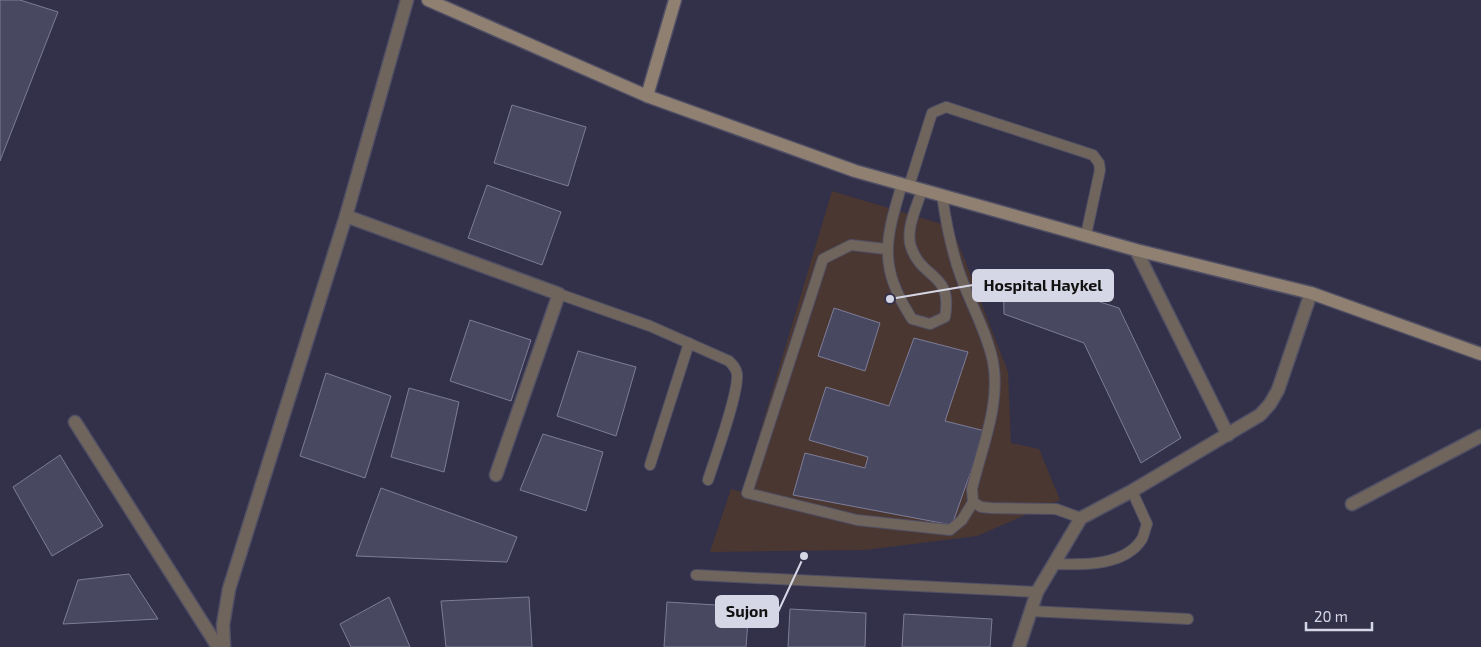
<svg xmlns="http://www.w3.org/2000/svg" width="1481" height="647" viewBox="0 0 1481 647" font-family="'Exo 2',sans-serif">
<style>
.medical{fill:#4b3731}
.building{fill:#484861;stroke:#7d7d99}
.lines{fill:none;stroke-linecap:round;stroke-linejoin:round}
.lane-casing{stroke:#504f65;stroke-width:12}
.street-casing{stroke:#504f65;stroke-width:15}
.secondary-casing{stroke:#504f65;stroke-width:15}
.lane{stroke:#6f655c;stroke-width:10}
.street{stroke:#6f655c;stroke-width:12}
.secondary{stroke:#8f8071;stroke-width:12}
.leader{fill:none;stroke:#d6d7e6;stroke-width:2}
.callout-dot{fill:#d6d7e6;stroke:#323149;stroke-width:2}
.callout{fill:#d6d7e6;stroke:#d6d7e6;stroke-width:2}
.callout-label{font-size:16px;text-anchor:middle;font-weight:bold;fill:#111}
</style>
<rect width="100%" height="100%" fill="#323149"/>
<path class="medical" d="M832,191L952,227L1008,372L1011,443L1039,449L1060,500L977,536L865,550L710,552L731,489L742,492Z"/>
<g class="building">
<path d="M0,0H20L58,12L0,161Z"/>
<path d="M512,105L586,127L568,186L494,163Z"/>
<path d="M487,185L561,212L542,265L468,238Z"/>
<path d="M1003,271L1119,308L1181,438L1141,463L1084,343L1004,314Z"/>
<path d="M834,308L880,323L865,371L818,356Z"/>
<path d="M470,320L531,340L511,401L450,381Z"/>
<path d="M914,338L968,352L945,421L985,431L952,525L793,495L805,453L865,468L868,457L809,440L826,387L889,406Z"/>
<path d="M578,351L636,367L616,436L557,416Z"/>
<path d="M326,373L391,396L365,478L300,456Z"/>
<path d="M409,388L459,402L444,472L391,457Z"/>
<path d="M543,434L603,452L586,511L520,490Z"/>
<path d="M60,455L103,526L52,556L13,487Z"/>
<path d="M381,488L517,537L507,562L356,556Z"/>
<path d="M129,574L158,619L63,624L78,580Z"/>
<path d="M389,597L410,647H351L340,624Z"/>
<path d="M529,597L532,647H446L441,601Z"/>
<path d="M667,602L749,607L746,647H664Z"/>
<path d="M790,609L866,613L865,647H788Z"/>
<path d="M904,614L992,619L990,647H902Z"/>
</g>
<g class="lines">
<g class="lane-casing">
<g id="lane">
<path d="M902,184C885,241 878,266 912,319L930,324L945,317C953,272 922,280 911,247C905,230 917,206 922,190"/>
<path d="M909,186L932,113L946,107L1093,155L1099,163L1100,170L1086,235"/>
<path d="M942,195C946,223 951,250 961,277C971,305 987,332 993,362C1001,405 981,449 972,489L973,502L981,507L991,508L1056,509L1081,518"/>
<path d="M886,249L851,245L823,259L747,493L857,520L950,530L962,520L973,502"/>
<path d="M559,294L650,326L729,361C733,365 736,368 737,374C739,393 715,458 708,480"/>
<path d="M650,465L689,343"/>
<path d="M1056,564C1083,565 1125,566 1142,539C1144,535 1145,529 1147,524L1132,491"/>
<path d="M696,575L1037,592"/>
<path d="M1030,611L1188,619"/>
</g>
</g>
<g class="street-casing">
<g id="street">
<path d="M346,216L559,294L496,475"/>
<path d="M1136,250L1228,435"/>
<path d="M75,422L218,647"/>
<path d="M1352,504L1481,436"/>
<path d="M224,647L223,625L229,589L346,216L407,0"/>
<path d="M1019,647L1037,592L1081,518L1132,491L1260,415L1270,404L1278,390L1311,293"/>
</g>
</g>
<g class="secondary-casing">
<g id="secondary">
<path d="M428,0L647,96L855,171L1136,250L1311,293L1481,354"/>
<path d="M647,96L675,0"/>
</g>
</g>
<use href="#lane" class="lane"/>
<use href="#street" class="street"/>
<use href="#secondary" class="secondary"/>
</g>
<path class="leader" d="M890 299L973 285M804 556L778 612"/>
<g class="callout-dot">
<circle cx="890" cy="299" r="5"/>
<circle cx="804" cy="556" r="5"/>
</g>
<g class="callout">
<rect x="973" y="270" width="140" height="31" rx="5"/>
<rect x="716" y="596" width="62" height="31" rx="5"/>
</g>
<g class="callout-label">
<text x="1043" y="291">Hospital Haykel</text>
<text x="747" y="617">Sujon</text>
</g>
<path d="M1306 622v8h66v-8" fill="none" stroke="#d6d7e6" stroke-width="2.5"/>
<text x="1314" y="622" font-size="15" fill="#d6d7e6" stroke="#323149" stroke-width="4" paint-order="stroke">20 m</text>
</svg>
